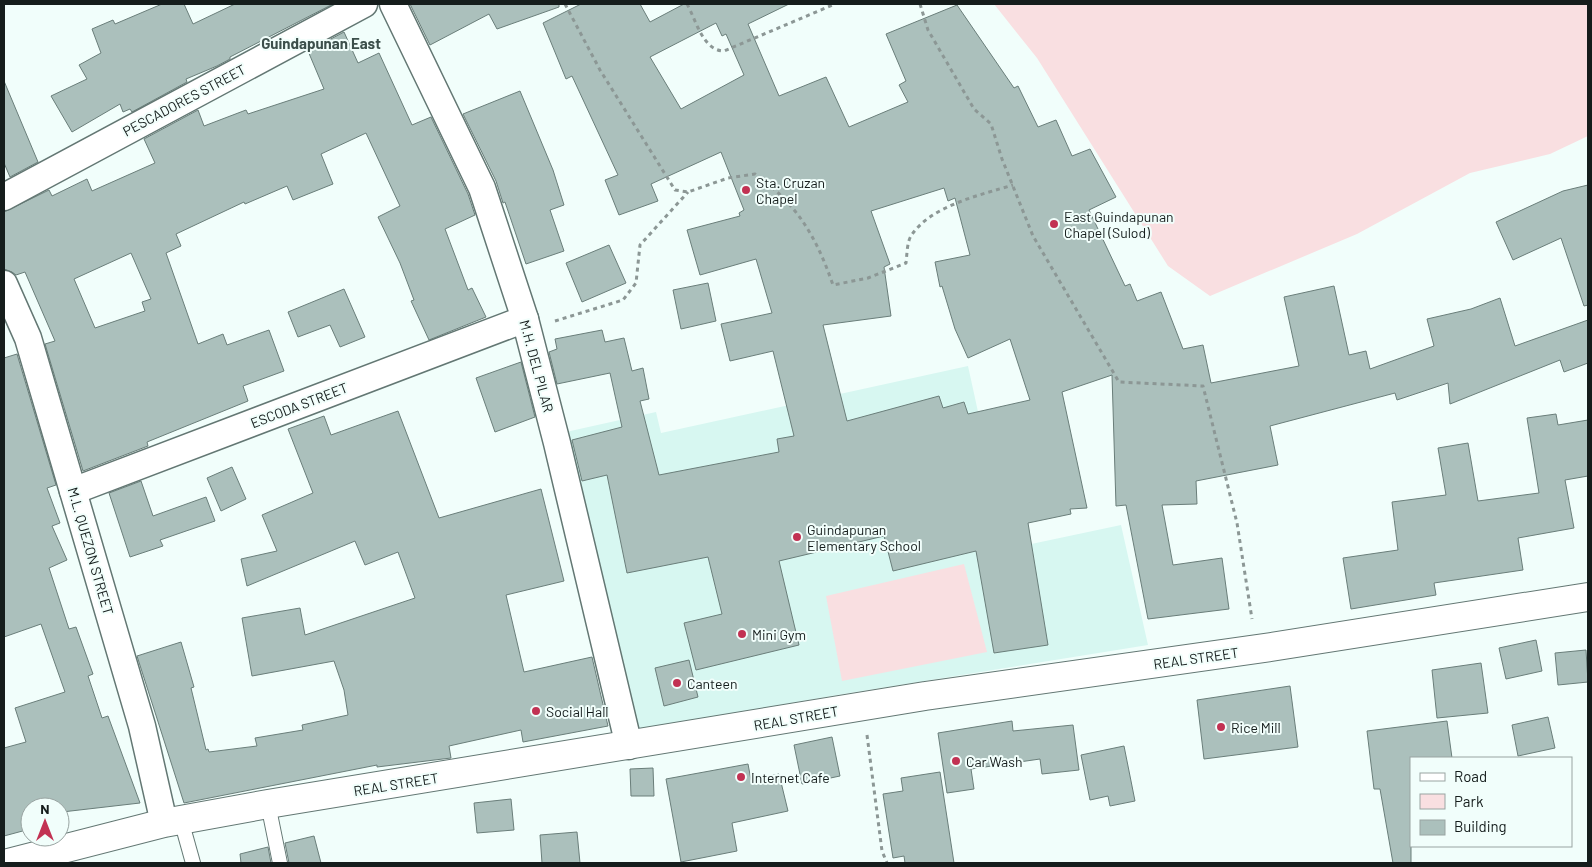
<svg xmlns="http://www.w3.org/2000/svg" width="1592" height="867" viewBox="0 0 1592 867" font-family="Barlow,sans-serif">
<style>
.built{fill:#d7f7f1}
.green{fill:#f9dfe1}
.building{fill:#abc0bc;stroke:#6a7e7a;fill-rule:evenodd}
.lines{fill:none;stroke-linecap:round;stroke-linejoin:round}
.lane-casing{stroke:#637773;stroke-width:16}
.street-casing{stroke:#637773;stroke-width:29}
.primary-casing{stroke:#637773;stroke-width:30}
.path{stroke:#8c9795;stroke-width:3;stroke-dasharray:4 4;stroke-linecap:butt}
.lane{stroke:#fff;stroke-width:14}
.street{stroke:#fff;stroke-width:26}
.primary{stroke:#fff;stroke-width:28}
.poi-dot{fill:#c23253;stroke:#f1fefb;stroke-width:2}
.labels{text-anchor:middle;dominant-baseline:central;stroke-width:4;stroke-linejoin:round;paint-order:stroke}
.street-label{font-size:14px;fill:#151d1c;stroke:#f1fefb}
.poi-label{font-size:14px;fill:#151d1c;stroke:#f1fefb;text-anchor:start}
.neighbourhood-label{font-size:15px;font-weight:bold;fill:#3c4f4b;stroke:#f1fefb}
</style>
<rect width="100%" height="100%" fill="#f1fefb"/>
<path class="built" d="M968,366L1008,549L1121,525L1148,645L837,695L632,731L566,432L656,412L661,433Z"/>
<g class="green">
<path d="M994,4H1588V136L1550,154L1470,173L1357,234L1210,296L1168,266L1037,58Z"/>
<path d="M964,564L987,652L842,681L826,596Z"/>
</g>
<g class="building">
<path d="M162,4H184L193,24L235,4H333L230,57V59L217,66L186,79L187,82L132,112L130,109L123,112L120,104L72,132L51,96L87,79L79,65L101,53L92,29L113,20L115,24Z"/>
<path d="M410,4H559V7L497,29L489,14L430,45Z"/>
<path d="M581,4H640L650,22L684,4H789L748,24L779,96L826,77L849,127L908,102L899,85L906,81L886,34L957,5L1014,88L1018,86L1038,127L1056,120L1072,156L1090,149L1116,197L1089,210L1125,286L1130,284L1137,301L1161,292L1183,349L1203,345L1211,383L1299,366L1284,297L1334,286L1349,355L1366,351L1370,369L1434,346L1427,319L1471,309L1500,298L1515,346L1588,320V363L1564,372L1560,360L1450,404L1448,383L1397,400L1395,393L1270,426L1278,465L1196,481L1197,504L1162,505L1173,565L1222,558L1229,609L1148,619L1126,505L1116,506L1112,375L1062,392L1087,508L1070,509L1071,514L1028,523L1048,645L994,653L976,551L893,571L884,536L779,561L799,645L696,670L684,623L722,614L708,557L627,573L607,475L582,481L572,440L622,427L610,373L557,384L549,352L557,349L555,339L602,330L605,342L624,338L632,371L643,368L649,399L640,401L659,475L779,452L777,439L794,436L773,351L730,361L721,324L772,313L756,259L700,275L687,230L740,216L739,213L744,210L721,152L651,184L658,201L619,215L605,180L618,175L572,76L566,79L543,23ZM716,23L722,36L726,34L744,75L681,109L650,57ZM944,188L948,201L955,198L970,255L935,262L940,287L942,286L955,329L968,358L1010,339L1030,400L968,414L964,402L943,408L939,396L847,421L823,325L891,316L884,267L890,264L871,211Z"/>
<path d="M344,32L358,63L379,53L412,125L431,117L468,194L475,215L445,229L468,290L472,288L486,317L429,340L411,301L414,300L400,263L378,217L400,206L366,133L321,154L333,184L293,200L287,186L245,204L244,202L176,234L181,246L166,253L198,344L223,334L227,345L269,330L284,371L243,386L248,401L147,442L148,446L83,471L45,344L55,341L25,272L16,275L12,272L4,269V212L49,190L52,196L87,179L92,191L155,163L144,139L198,110L204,126L246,110L248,114L324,89L308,51ZM131,253L151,299L142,302L145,311L95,328L74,279Z"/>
<path d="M4,81L38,162L10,177L4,163Z"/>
<path d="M520,91L553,170L564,205L550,210L564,251L526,264L505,202L503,203L496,181L463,114Z"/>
<path d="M1588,185V305L1584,306L1561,238L1513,260L1496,222L1563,191Z"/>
<path d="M609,245L626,283L582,302L566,263Z"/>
<path d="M708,283L716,321L681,329L673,290Z"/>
<path d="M344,289L365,337L340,347L330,325L298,337L288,312Z"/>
<path d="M17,354L56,485L47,488L60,523L52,526L67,560L49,568L69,629L76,627L93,674L88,676L102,718L108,716L140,803L62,812L64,820L60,821V807H30V829L4,836V748L26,742L15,708L65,692L41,624L4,637V358Z"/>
<path d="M521,362L535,417L495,432L476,378Z"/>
<path d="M398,411L439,518L541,489L564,581L506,595L524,672L592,657L608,726L523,742L521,730L449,746L451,758L377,767V765L184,803L137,656L181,642L194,687L191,688L206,750L208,749L209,752L257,746L255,738L303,730L302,725L348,715L344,690L334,661L252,676L242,618L300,608L305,635L415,598L398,552L365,565L355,541L247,586L241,559L277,551L262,515L313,493L288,429L324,416L331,435Z"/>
<path d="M1556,414L1558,425L1588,420V476L1565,480L1574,528L1518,538L1523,570L1434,583L1436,595L1351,609L1343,558L1398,550L1392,502L1446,495L1438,448L1468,443L1478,501L1539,493L1527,418Z"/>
<path d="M232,467L246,499L221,511L207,478Z"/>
<path d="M141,481L153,516L206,497L215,521L160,540L163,546L130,557L109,493Z"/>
<path d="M1536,640L1542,671L1506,679L1499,648Z"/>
<path d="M1586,650L1588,682L1558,685L1555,653Z"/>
<path d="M689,660L698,697L664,706L655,668Z"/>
<path d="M1481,663L1488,713L1437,718L1432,670Z"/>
<path d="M1290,686L1298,747L1204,759L1197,700Z"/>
<path d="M1548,717L1555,748L1518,756L1512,725Z"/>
<path d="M1012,721L1013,731L1073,725L1079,770L1042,774L1040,759L971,769L974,789L947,793L938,733Z"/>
<path d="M1447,721L1452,758H1411V863H1393L1380,789H1374L1367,731Z"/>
<path d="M832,737L840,776L802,784L794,745Z"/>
<path d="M1124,746L1135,801L1110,806L1108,796L1090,800L1081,755Z"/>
<path d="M748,764L751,780L779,774L788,811L732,823L737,851L681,862L666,779Z"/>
<path d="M653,768L654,796H631L630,769Z"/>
<path d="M940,772L954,863H905L904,856L893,858L883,794L903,791L901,778Z"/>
<path d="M511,799L514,830L477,833L474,803Z"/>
<path d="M577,832L580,863H542L540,835Z"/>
<path d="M314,836L321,863H289L285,843Z"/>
<path d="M268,847L271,863H241L240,854Z"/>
</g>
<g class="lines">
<g class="lane-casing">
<g id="lane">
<path d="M268,804L280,863"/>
<path d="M181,820L193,863"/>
</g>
</g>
<g class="street-casing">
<g id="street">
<path d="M393,4L482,188L525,319L557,443L629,746"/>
<path d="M4,197L364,4"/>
<path d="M4,284L28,338L142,726L164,823"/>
<path d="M73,491L525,319"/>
</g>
</g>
<g class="primary-casing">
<path id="primary" d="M8,863L164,823L268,804L925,696L1271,647L1588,597"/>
</g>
<g class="path">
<path d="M565,4L600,70L675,190L688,192L728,178L755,174C797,204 816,236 833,285L868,278L906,263C907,255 907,242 911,236C930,206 980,195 1013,185"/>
<path d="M687,4C696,20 703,51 724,51L835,4"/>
<path d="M920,4L928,30L974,109L991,124L1002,159L1033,236L1119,382L1203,386L1237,523L1252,619"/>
<path d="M555,321L623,300L636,283L640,245L688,192"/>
<path d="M867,735L882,851L887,863"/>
</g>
<use href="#lane" class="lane"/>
<use href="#street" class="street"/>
<use href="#primary" class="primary"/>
</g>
<g class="poi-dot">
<circle cx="746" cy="190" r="5"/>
<circle cx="1054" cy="224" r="5"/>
<circle cx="797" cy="537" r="5"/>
<circle cx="742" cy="634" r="5"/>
<circle cx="677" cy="683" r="5"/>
<circle cx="536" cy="711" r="5"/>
<circle cx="1221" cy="727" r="5"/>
<circle cx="956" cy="761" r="5"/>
<circle cx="741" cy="777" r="5"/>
</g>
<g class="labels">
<g class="street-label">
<text transform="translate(184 100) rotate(-28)">PESCADORES STREET</text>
<text transform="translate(537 366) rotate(75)">M.H. DEL PILAR</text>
<text transform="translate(299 405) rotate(-21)">ESCODA STREET</text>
<text transform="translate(91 551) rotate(74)">M.L. QUEZON STREET</text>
<text transform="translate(1196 658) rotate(-8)">REAL STREET</text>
<text transform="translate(796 718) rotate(-10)">REAL STREET</text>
<text transform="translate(396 784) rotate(-9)">REAL STREET</text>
</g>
<g class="poi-label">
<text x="756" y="182">Sta. Cruzan<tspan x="756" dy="16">Chapel</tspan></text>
<text x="1064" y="216">East Guindapunan<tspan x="1064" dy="16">Chapel (Sulod)</tspan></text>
<text x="807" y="529">Guindapunan<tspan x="807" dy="16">Elementary School</tspan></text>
<text x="752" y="634">Mini Gym</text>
<text x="687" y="683">Canteen</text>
<text x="546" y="711">Social Hall</text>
<text x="1231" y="727">Rice Mill</text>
<text x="966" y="761">Car Wash</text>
<text x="751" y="777">Internet Cafe</text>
</g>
<g class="neighbourhood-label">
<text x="321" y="43">Guindapunan East</text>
</g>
</g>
<rect width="1592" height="867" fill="none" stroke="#151d1c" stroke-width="10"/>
<rect x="1410" y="757" width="162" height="90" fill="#f1fefb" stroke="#99a4a2"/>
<rect x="1420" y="773" width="25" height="8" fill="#ffffff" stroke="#99a4a2"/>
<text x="1454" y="782" font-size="15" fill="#151d1c">Road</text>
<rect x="1420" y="794" width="25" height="15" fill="#f9dfe1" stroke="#99a4a2"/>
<text x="1454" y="807" font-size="15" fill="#151d1c">Park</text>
<rect x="1420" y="820" width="25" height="15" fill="#abc0bc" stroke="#99a4a2"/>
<text x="1454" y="832" font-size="15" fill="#151d1c">Building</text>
<g transform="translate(45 822)"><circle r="24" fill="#f1fefb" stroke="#99a4a2"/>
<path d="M0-4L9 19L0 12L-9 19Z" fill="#c23253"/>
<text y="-8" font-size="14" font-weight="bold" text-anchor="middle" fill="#151d1c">N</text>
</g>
</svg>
